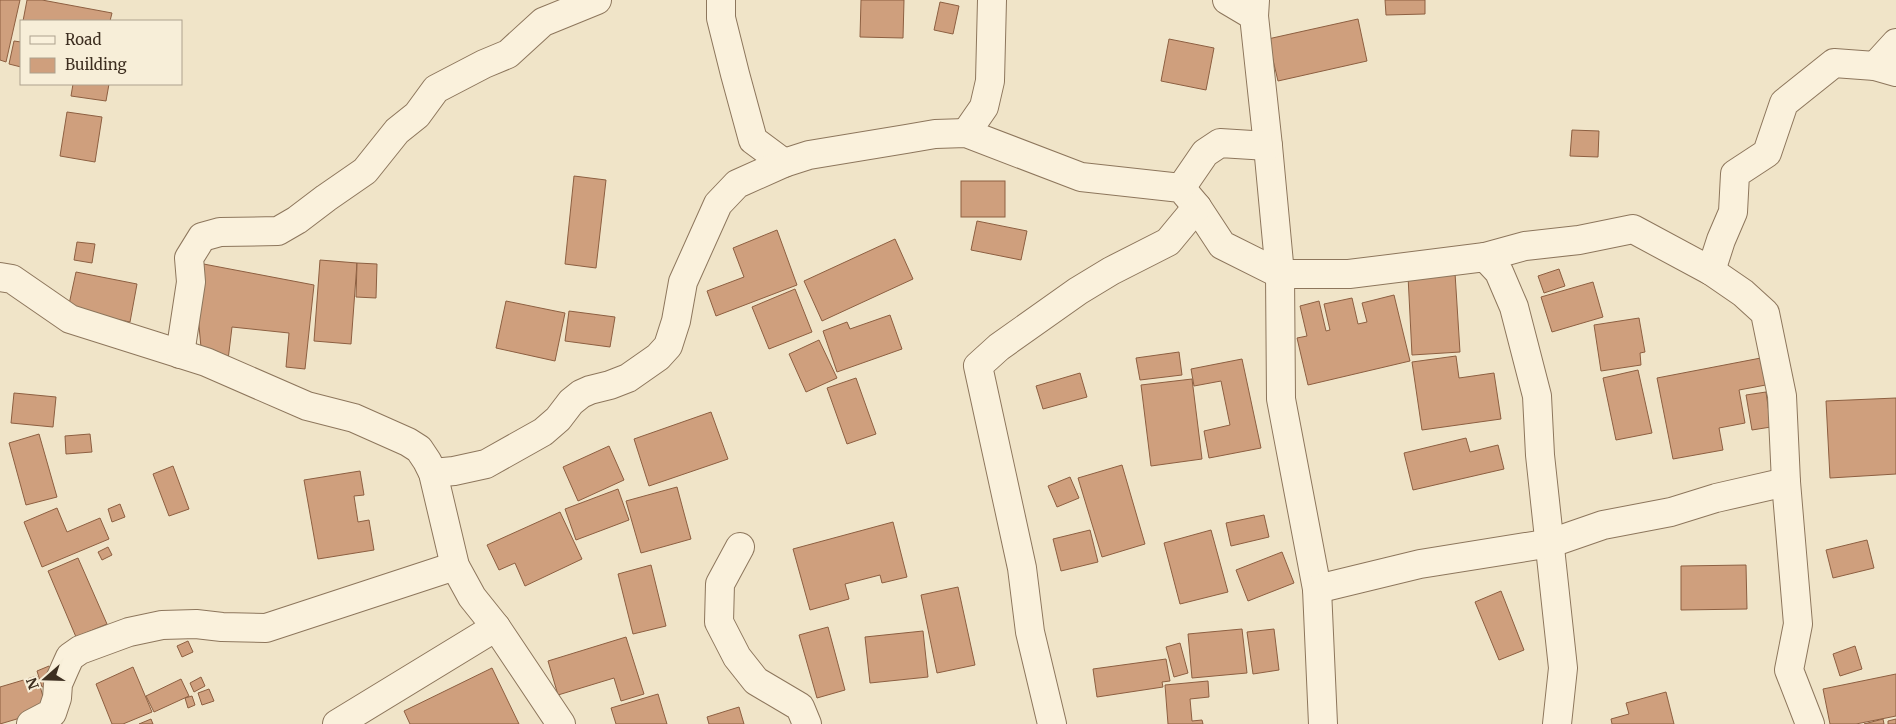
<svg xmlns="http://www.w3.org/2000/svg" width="1896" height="724" viewBox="0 0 1896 724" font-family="Merriweather,serif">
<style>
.building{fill:#cf9f7d;stroke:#8d5f41}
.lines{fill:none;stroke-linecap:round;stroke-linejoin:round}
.minor-casing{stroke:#8d765c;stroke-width:30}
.minor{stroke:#faf1dc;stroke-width:28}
</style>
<rect width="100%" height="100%" fill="#f0e4c8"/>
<g class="building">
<path d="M0,0H20L6,62L0,60Z"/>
<path d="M27,0H42L112,13L110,21H23Z"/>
<path d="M861,0H904L903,38L860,37Z"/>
<path d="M1385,0H1425V14L1386,15Z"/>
<path d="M940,2L959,6L953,34L934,30Z"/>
<path d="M1358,19L1367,61L1278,81L1268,39Z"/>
<path d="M1169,39L1214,48L1206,90L1161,81Z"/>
<path d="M14,41L21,42V67L9,64Z"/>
<path d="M73,84H109L106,101L71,96Z"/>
<path d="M67,112L102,117L95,162L60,156Z"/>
<path d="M1572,130L1599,131L1598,157L1570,156Z"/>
<path d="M574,176L606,180L596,268L565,264Z"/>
<rect x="961" y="181" width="44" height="36"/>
<path d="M977,221L1027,231L1021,260L971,250Z"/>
<path d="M777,230L797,285L716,316L707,291L744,277L733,248Z"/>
<path d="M895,239L913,279L822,321L804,281Z"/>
<path d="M77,242L95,244L92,263L74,260Z"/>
<path d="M320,260L357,263L351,344L314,341Z"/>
<path d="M193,262L314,285L305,369L286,367L289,333L232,327L228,360L202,358Z"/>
<path d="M357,263L377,264L376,298L356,297Z"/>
<path d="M1559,269L1565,286L1544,293L1538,276Z"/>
<path d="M76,272L137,284L130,322L68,309Z"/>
<path d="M1455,273L1460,352L1412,355L1408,276Z"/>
<path d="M1593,282L1603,317L1552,332L1541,297Z"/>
<path d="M795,289L812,332L769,349L752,307Z"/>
<path d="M1394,295L1410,361L1308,385L1297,338L1307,336L1300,306L1319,301L1326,331L1330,330L1324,304L1352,298L1358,324L1367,322L1362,303Z"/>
<path d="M506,301L565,313L555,361L496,348Z"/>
<path d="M569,311L615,317L610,347L565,341Z"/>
<path d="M890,315L902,349L837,372L823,331L847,322L850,329Z"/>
<path d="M1639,318L1645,352L1640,353L1641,365L1601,371L1594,325Z"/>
<path d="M819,340L837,378L806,392L789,354Z"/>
<path d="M1179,352L1182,375L1140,380L1136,358Z"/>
<path d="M1456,356L1459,378L1494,373L1501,419L1422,430L1412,362Z"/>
<path d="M1766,357L1771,384L1739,390L1745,423L1719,428L1723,450L1673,459L1657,378Z"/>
<path d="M1242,359L1261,448L1209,458L1204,431L1230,425L1221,381L1194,386L1191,369Z"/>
<path d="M1638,370L1652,433L1616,440L1603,378Z"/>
<path d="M1080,373L1087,397L1043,409L1036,386Z"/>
<path d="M856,378L876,434L847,444L827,388Z"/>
<path d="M1192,379L1202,459L1151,466L1141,385Z"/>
<path d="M1766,392L1771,427L1752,430L1746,395Z"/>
<path d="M14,393L56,397L53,427L11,423Z"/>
<path d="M1896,398V474L1830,478L1826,401Z"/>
<path d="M711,412L728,459L649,486L634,439Z"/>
<path d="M39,434L57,497L26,505L9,443Z"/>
<path d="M90,434L92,452L66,454L65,436Z"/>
<path d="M1466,438L1470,452L1498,445L1504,469L1413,490L1404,453Z"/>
<path d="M609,446L624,480L578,501L563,467Z"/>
<path d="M1122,465L1145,544L1102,557L1078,478Z"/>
<path d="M173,466L189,509L169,516L153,474Z"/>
<path d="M360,471L364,495L354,496L358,522L369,520L374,550L318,559L304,480Z"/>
<path d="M1070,477L1079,498L1057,507L1048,486Z"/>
<path d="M677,487L691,539L641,553L626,501Z"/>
<path d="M618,489L629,520L576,540L565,509Z"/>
<path d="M120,504L125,517L112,522L108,509Z"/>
<path d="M57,508L67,532L100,518L109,539L42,567L24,522Z"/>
<path d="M560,512L582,559L525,586L515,563L499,570L487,545Z"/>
<path d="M1264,515L1269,537L1231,546L1226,523Z"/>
<path d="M893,522L907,577L882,583L880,575L845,584L849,599L810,610L793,549Z"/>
<path d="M1090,530L1098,562L1061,571L1053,539Z"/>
<path d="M1211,530L1228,592L1180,604L1164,543Z"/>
<path d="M1867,540L1874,568L1833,578L1826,550Z"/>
<path d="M108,547L112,555L102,560L98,552Z"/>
<path d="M1282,552L1294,583L1248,601L1236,570Z"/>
<path d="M78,558L107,624L76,637L48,571Z"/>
<path d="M651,565L666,626L633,634L618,574Z"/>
<path d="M1746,565L1747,609L1681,610V566Z"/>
<path d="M958,587L975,665L937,673L921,595Z"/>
<path d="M1501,591L1524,650L1499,660L1475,602Z"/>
<path d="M828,627L845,690L817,698L799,635Z"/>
<path d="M1242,629L1247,673L1192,678L1188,634Z"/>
<path d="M1274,629L1279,670L1253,674L1247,632Z"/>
<path d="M923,631L928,677L870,683L865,637Z"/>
<path d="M626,637L644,694L621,701L614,678L558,695L548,661Z"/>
<path d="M188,641L193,652L182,657L177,646Z"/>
<path d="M1180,643L1188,673L1174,677L1166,647Z"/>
<path d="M1855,646L1862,669L1840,676L1833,654Z"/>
<path d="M1166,659L1170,681L1162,682L1163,687L1097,697L1093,669Z"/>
<path d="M49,666L55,682L42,687L37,671Z"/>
<path d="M133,667L152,712L123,724H112L96,684Z"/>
<path d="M492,668L519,724H410L404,711Z"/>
<path d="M1896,674V716L1856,724H1830L1823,689Z"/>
<path d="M37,676L47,710L0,724V687Z"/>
<path d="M201,677L205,686L194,692L190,683Z"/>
<path d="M181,679L189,696L154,712L146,696Z"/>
<path d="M1208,681L1209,697L1190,699L1192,721L1202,720L1203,724H1168L1165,685Z"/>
<path d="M209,689L214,701L202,705L198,693Z"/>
<path d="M1666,692L1674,724H1612L1611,719L1629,714L1626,703Z"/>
<path d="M658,694L667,724H616L611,708Z"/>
<path d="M192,696L195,705L188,708L185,698Z"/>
<path d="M739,707L744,724H709L707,717Z"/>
<path d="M151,719L153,724H139Z"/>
<path d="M1883,719L1884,724H1864Z"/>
<path d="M1896,719V724H1888V721Z"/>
</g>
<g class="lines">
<g class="minor-casing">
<g id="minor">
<path d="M721,0V18L735,74L753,140L784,163"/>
<path d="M1227,0L1254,16"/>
<path d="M1255,0L1254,16L1268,146L1280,274L1281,399L1317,589L1323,724"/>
<path d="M1875,66L1896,43"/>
<path d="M966,133L984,107L990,81L992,0"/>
<path d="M1181,188L1205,153L1220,143L1268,146"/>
<path d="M1485,257L1525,246L1579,240L1633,229L1711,271L1743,293L1765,313L1782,396L1786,482L1798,624L1789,670L1810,724"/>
<path d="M1711,271L1721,240L1733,212L1735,174L1767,153L1784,103L1834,63L1875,66L1896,72"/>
<path d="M0,277L12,279L70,319L206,362L307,406L354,418L408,442L419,449L427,461L433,473L455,566L472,597L496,627L561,724"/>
<path d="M180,354L191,282L189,258L202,237L220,232L278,231L297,220L326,198L365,171L397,131L417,115L436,89L484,64L508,54L543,22L597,0"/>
<path d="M433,473L454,471L486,464L543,432L558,419L571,402L581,394L590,390L610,385L628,378L658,357L668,346L676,321L683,282L718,204L737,184L784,163L809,155L906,139L935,134L966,133L1081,177L1181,188L1197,207L1222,245L1280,274H1349L1485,257L1499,272L1514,307L1537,396L1540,455L1563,668L1557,724"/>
<path d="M740,547L720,584L719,622L737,657L756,681L800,707L807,724"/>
<path d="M1317,589L1420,564L1551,543L1603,525L1671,512L1716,498L1786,482"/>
<path d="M31,724L52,713L57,698L58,684L65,668L70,657L80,650L129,632L162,625L196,624L222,627L266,628L455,566"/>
<path d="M337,724L496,627"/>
<path d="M1052,724L1030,632L1022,568L978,366L999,347L1078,291L1111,271L1168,242L1197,207"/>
</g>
</g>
<use href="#minor" class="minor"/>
</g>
<rect x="20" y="20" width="162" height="65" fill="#f7eed8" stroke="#ada18e"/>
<rect x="30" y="36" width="25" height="8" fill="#faf1dc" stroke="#ada18e"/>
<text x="65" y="45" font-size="15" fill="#3d2e20">Road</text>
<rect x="30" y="58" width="25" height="15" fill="#cf9f7d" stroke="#ada18e"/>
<text x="65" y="70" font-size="15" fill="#3d2e20">Building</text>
<g transform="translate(45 679) rotate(250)" stroke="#f7eed8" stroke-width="4" paint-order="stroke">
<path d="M0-4L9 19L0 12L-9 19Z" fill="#3d2e20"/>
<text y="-8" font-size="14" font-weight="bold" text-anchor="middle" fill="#3d2e20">N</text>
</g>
</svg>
